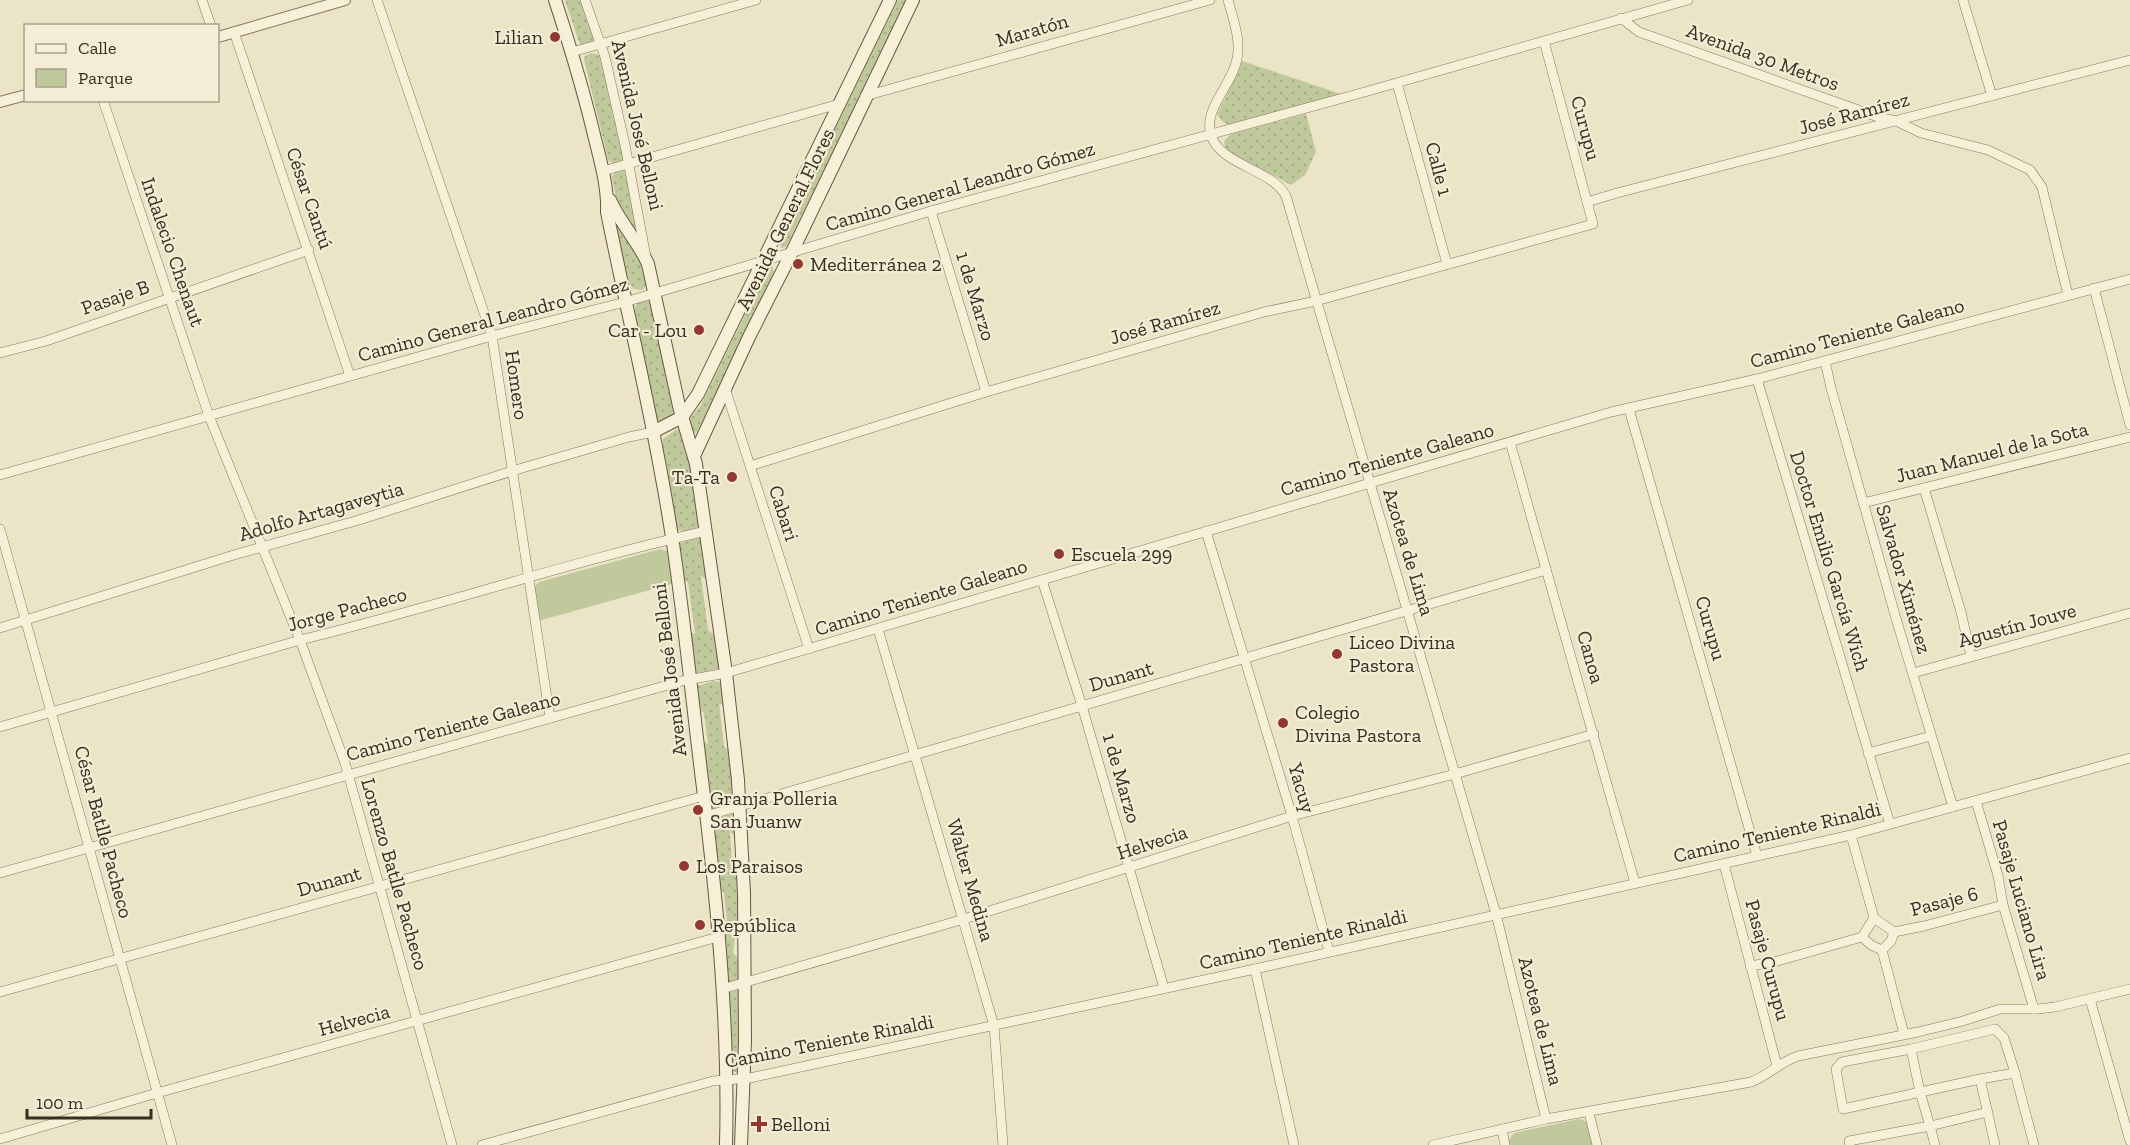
<svg xmlns="http://www.w3.org/2000/svg" width="2130" height="1145" viewBox="0 0 2130 1145" font-family="'Zilla Slab',serif">
<style>
.grass{fill:url(#grass-dots)}
.park{fill:#c0c99b}
.lines{fill:none;stroke-linecap:round;stroke-linejoin:round}
.minor-casing{stroke:#86765d;stroke-width:10}
.tertiary-casing{stroke:#86765d;stroke-width:12}
.secondary-casing{stroke:#685740;stroke-width:14}
.minor{stroke:#f7f0d9;stroke-width:9}
.tertiary{stroke:#f7f0d9;stroke-width:10}
.secondary{stroke:#f7f0d9;stroke-width:12}
.poi-dot{fill:#913931;stroke:#f3edd6;stroke-width:2}
.labels{text-anchor:middle;dominant-baseline:central;stroke-width:4.5;stroke-linejoin:round;paint-order:stroke}
.street-label{font-size:20px;fill:#372d20;stroke:#f3edd6}
.poi-label{font-size:20px;fill:#372d20;stroke:#f3edd6;text-anchor:start}
</style>
<defs>
<pattern id="grass-dots" width="8" height="8" patternUnits="userSpaceOnUse" patternTransform="scale(1.5)"><rect width="8" height="8" fill="#c0c99b"/><path d="M2 2h.1M6 6h.1" fill="none" stroke="#a6ad85" stroke-width="1.8" stroke-linecap="round"/></pattern>
</defs>
<rect width="100%" height="100%" fill="#ebe4c7"/>
<g class="grass">
<path d="M565,0H581L595,40L594,42L580,45Z"/>
<path d="M898,0H907L786,247L781,248L780,242Z"/>
<path d="M591,53L600,55L624,160L622,163L614,164L608,160L584,59L585,56Z"/>
<path d="M1242,61L1341,94L1229,125L1223,122L1217,114L1238,72Z"/>
<path d="M1306,114L1316,152L1305,175L1291,185L1228,151L1225,147L1224,141L1231,134Z"/>
<path d="M625,169L638,235L618,208L612,177L617,170Z"/>
<path d="M609,204L620,230L639,253L648,284L642,290L634,289L630,285Z"/>
<path d="M772,266L774,272L697,432L693,434L689,420L701,405L768,268Z"/>
<path d="M643,300L651,302L676,411L675,414L659,422L655,420L634,311L637,302Z"/>
<path d="M677,429L682,431L696,486L693,491L696,511L699,513L700,525L697,528L687,532L675,529L662,446L663,439Z"/>
<path d="M700,537L702,538L708,580L701,576L708,630L714,635L719,668L697,675L693,672L688,632L695,634L688,582L681,579L677,544Z"/>
<path d="M714,681L722,683L726,708L719,703L724,747L731,751L734,804L713,809L711,807L700,739L708,744L704,713L696,706L697,686Z"/>
<path d="M732,814L735,815L738,837L730,832L732,860L740,867L742,931L736,927L733,953L740,960V977L738,982L728,984L719,917L725,921L727,920L724,893L718,886L713,824L719,817Z"/>
<path d="M737,990L740,993L739,1072L728,1071L726,994Z"/>
</g>
<g class="park">
<path d="M660,549L670,552L675,583L538,621L535,591V586L539,582Z"/>
<path d="M1579,1119C1592,1121 1591,1134 1594,1145H1510L1509,1140L1514,1133Z"/>
</g>
<g class="lines">
<g class="minor-casing">
<g id="minor">
<path d="M202,0L211,26"/>
<path d="M377,0L492,336L550,718"/>
<path d="M585,0L605,57L625,145L646,257"/>
<path d="M1228,0C1233,19 1241,39 1237,59C1232,87 1199,111 1213,140C1226,166 1272,170 1286,196L1496,914L1546,1119"/>
<path d="M1963,0L1992,96"/>
<path d="M1621,18L1639,32L1878,117L1896,121L1921,133L1988,150L2030,170L2042,187L2068,295"/>
<path d="M234,32L350,376"/>
<path d="M572,52L756,0"/>
<path d="M1397,83L1447,264"/>
<path d="M865,96L1210,0"/>
<path d="M103,100L209,416L300,640L345,763L452,1145"/>
<path d="M603,171L839,104"/>
<path d="M1587,202L1617,193L2130,60"/>
<path d="M931,211L986,392"/>
<path d="M2094,288L2130,425"/>
<path d="M0,353L46,341L309,250"/>
<path d="M1825,361L1831,388L1897,622L1953,807"/>
<path d="M1757,379L1890,824"/>
<path d="M725,388L809,649"/>
<path d="M1629,409L1757,856"/>
<path d="M1510,442L1635,883"/>
<path d="M750,466L986,392L1264,312L1316,301L1593,224L1544,41"/>
<path d="M0,475L492,336L625,302L931,211L1354,95L1688,0"/>
<path d="M1924,488L1961,612L1971,656"/>
<path d="M1863,503L2130,437"/>
<path d="M0,529L172,1145"/>
<path d="M1206,531L1292,816L1329,951"/>
<path d="M1042,580L1082,706L1164,988"/>
<path d="M0,628L237,554L359,520L512,471L629,437L653,432"/>
<path d="M878,629L994,1026L1003,1145"/>
<path d="M1913,673L2130,613"/>
<path d="M0,727L300,640C436,607 569,562 706,531"/>
<path d="M1868,753L1931,736"/>
<path d="M1976,801L1998,876L2003,905L2034,1009"/>
<path d="M706,816L1546,570"/>
<path d="M1851,835L1874,918L1862,937"/>
<path d="M1724,864L1777,1066"/>
<path d="M0,873L682,681L726,673L1611,412L1757,379L2130,279"/>
<path d="M1874,918L1894,932"/>
<path d="M1882,950L1904,1034"/>
<path d="M1750,966L1774,962L1862,937L1871,945L1882,950L1891,941L1894,932L1924,926L2003,905"/>
<path d="M1255,969L1294,1145"/>
<path d="M722,989L964,919L1292,816L1455,774L1594,734"/>
<path d="M0,992L704,796"/>
<path d="M2090,999L2130,1141"/>
<path d="M1911,1049L1920,1092L1930,1126L1988,1112"/>
<path d="M2015,1073L2034,1145"/>
<path d="M1980,1079L2015,1073L2004,1038L1995,1029L1911,1049L1842,1062L1836,1069L1843,1109L1980,1079L1995,1145"/>
<path d="M1589,1113L1597,1145"/>
<path d="M1502,1129L1505,1145"/>
<path d="M0,1139L157,1093L718,937"/>
<path d="M482,1145L713,1081L750,1078L1255,969L1851,835L2130,758"/>
<path d="M1433,1145L1546,1119L1751,1082C1769,1075 1780,1062 1798,1056L1918,1032L1963,1021L2000,1009H2038L2055,1007L2130,989"/>
<path d="M1850,1145L1849,1141L1930,1126L1935,1145"/>
</g>
</g>
<g class="tertiary-casing">
<g id="tertiary">
<path d="M218,37L345,0"/>
<path d="M0,102L26,95"/>
</g>
</g>
<g class="secondary-casing">
<g id="secondary">
<path d="M555,0C570,46 584,92 595,139C601,163 608,187 607,212C629,321 655,428 672,537C685,623 693,710 704,796C718,911 729,1029 726,1145"/>
<path d="M610,200C620,223 638,241 648,264L679,406L696,464L726,673L738,780L744,893L745,1041L741,1145"/>
<path d="M653,432L682,417L698,394L890,0"/>
<path d="M694,456L749,337L792,252L913,0"/>
</g>
</g>
<use href="#minor" class="minor"/>
<use href="#tertiary" class="tertiary"/>
<use href="#secondary" class="secondary"/>
</g>
<g class="poi-dot">
<circle cx="555" cy="37" r="6"/>
<circle cx="798" cy="264" r="6"/>
<circle cx="699" cy="330" r="6"/>
<circle cx="732" cy="477" r="6"/>
<circle cx="1059" cy="554" r="6"/>
<circle cx="1337" cy="654" r="6"/>
<circle cx="1283" cy="723" r="6"/>
<circle cx="698" cy="810" r="6"/>
<circle cx="684" cy="866" r="6"/>
<circle cx="700" cy="925" r="6"/>
<path d="M756 1115h6v6h6v6h-6v6h-6v-6h-6v-6h6z"/>
</g>
<g class="labels">
<g class="street-label">
<text transform="translate(1032 30) rotate(-16)">Maratón</text>
<text transform="translate(1763 57) rotate(20)">Avenida 30 Metros</text>
<text transform="translate(1854 113) rotate(-15)">José Ramírez</text>
<text transform="translate(638 125) rotate(77)">Avenida José Belloni</text>
<text transform="translate(1586 128) rotate(75)">Curupu</text>
<text transform="translate(1439 169) rotate(75)">Calle 1</text>
<text transform="translate(960 186) rotate(-16)">Camino General Leandro Gómez</text>
<text transform="translate(310 198) rotate(71)">César Cantú</text>
<text transform="translate(785 219) rotate(-64)">Avenida General Flores</text>
<text transform="translate(173 252) rotate(71)">Indalecio Chenaut</text>
<text transform="translate(976 296) rotate(73)">1 de Marzo</text>
<text transform="translate(115 297) rotate(-19)">Pasaje B</text>
<text transform="translate(493 319) rotate(-15)">Camino General Leandro Gómez</text>
<text transform="translate(1165 322) rotate(-16)">José Ramírez</text>
<text transform="translate(1857 333) rotate(-15)">Camino Teniente Galeano</text>
<text transform="translate(517 385) rotate(82)">Homero</text>
<text transform="translate(1992 452) rotate(-14)">Juan Manuel de la Sota</text>
<text transform="translate(1387 459) rotate(-16)">Camino Teniente Galeano</text>
<text transform="translate(321 511) rotate(-16)">Adolfo Artagaveytia</text>
<text transform="translate(784 513) rotate(72)">Cabari</text>
<text transform="translate(1409 552) rotate(73)">Azotea de Lima</text>
<text transform="translate(1830 561) rotate(73)">Doctor Emilio García Wich</text>
<text transform="translate(1904 579) rotate(74)">Salvador Ximénez</text>
<text transform="translate(921 597) rotate(-17)">Camino Teniente Galeano</text>
<text transform="translate(347 609) rotate(-15)">Jorge Pacheco</text>
<text transform="translate(2017 625) rotate(-15)">Agustín Jouve</text>
<text transform="translate(1711 628) rotate(74)">Curupu</text>
<text transform="translate(1591 657) rotate(74)">Canoa</text>
<text transform="translate(669 670) rotate(-97)">Avenida José Belloni</text>
<text transform="translate(1121 676) rotate(-16)">Dunant</text>
<text transform="translate(453 726) rotate(-15)">Camino Teniente Galeano</text>
<text transform="translate(1122 778) rotate(74)">1 de Marzo</text>
<text transform="translate(1302 788) rotate(74)">Yacuy</text>
<text transform="translate(104 832) rotate(75)">César Batlle Pacheco</text>
<text transform="translate(1777 832) rotate(-13)">Camino Teniente Rinaldi</text>
<text transform="translate(1152 842) rotate(-18)">Helvecia</text>
<text transform="translate(395 874) rotate(74)">Lorenzo Batlle Pacheco</text>
<text transform="translate(971 880) rotate(74)">Walter Medina</text>
<text transform="translate(329 881) rotate(-16)">Dunant</text>
<text transform="translate(2022 900) rotate(74)">Pasaje Luciano Lira</text>
<text transform="translate(1944 901) rotate(-14)">Pasaje 6</text>
<text transform="translate(1303 939) rotate(-13)">Camino Teniente Rinaldi</text>
<text transform="translate(1768 960) rotate(75)">Pasaje Curupu</text>
<text transform="translate(354 1020) rotate(-15)">Helvecia</text>
<text transform="translate(1541 1021) rotate(76)">Azotea de Lima</text>
<text transform="translate(829 1041) rotate(-11)">Camino Teniente Rinaldi</text>
</g>
<g class="poi-label">
<text x="543" y="37" text-anchor="end">Lilian</text>
<text x="810" y="264">Mediterránea 2</text>
<text x="687" y="330" text-anchor="end">Car - Lou</text>
<text x="720" y="477" text-anchor="end">Ta-Ta</text>
<text x="1071" y="554">Escuela 299</text>
<text x="1349" y="642">Liceo Divina<tspan x="1349" dy="23">Pastora</tspan></text>
<text x="1295" y="712">Colegio<tspan x="1295" dy="23">Divina Pastora</tspan></text>
<text x="710" y="798">Granja Polleria<tspan x="710" dy="23">San Juanw</tspan></text>
<text x="696" y="866">Los Paraisos</text>
<text x="712" y="925">República</text>
<text x="771" y="1124">Belloni</text>
</g>
</g>
<rect x="24" y="24" width="195" height="78" fill="#f3edd6" stroke="#a8a08d" stroke-width="1.5"/>
<rect x="36" y="44" width="30" height="9" fill="#f7f0d9" stroke="#a8a08d" stroke-width="1.5"/>
<text x="78" y="54" font-size="18" fill="#372d20">Calle</text>
<rect x="36" y="69" width="30" height="18" fill="#c0c99b" stroke="#a8a08d" stroke-width="1.5"/>
<text x="78" y="84" font-size="18" fill="#372d20">Parque</text>
<path d="M27 1109v9h124v-9" fill="none" stroke="#372d20" stroke-width="3"/>
<text x="36" y="1109" font-size="18" fill="#372d20" stroke="#f3edd6" stroke-width="4.5" paint-order="stroke">100 m</text>
</svg>
